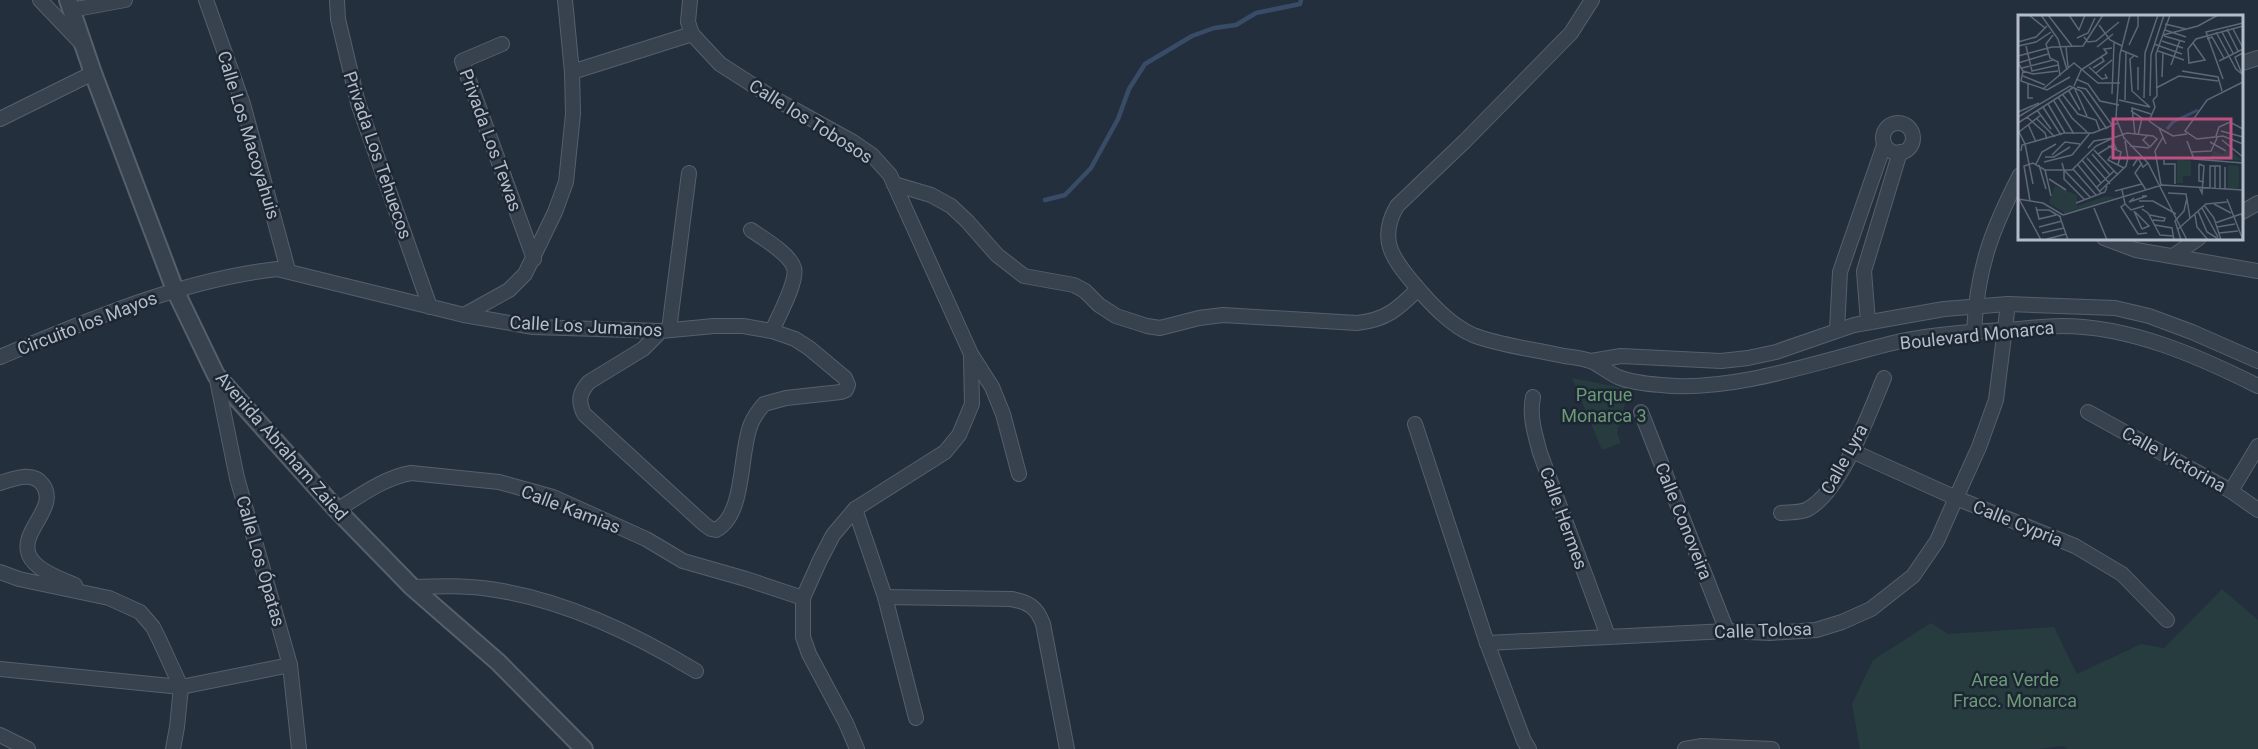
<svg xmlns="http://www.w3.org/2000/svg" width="2258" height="749" viewBox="0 0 2258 749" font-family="Roboto,sans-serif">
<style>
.green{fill:#263c3f}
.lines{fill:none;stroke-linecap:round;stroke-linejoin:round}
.stream{stroke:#394c67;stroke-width:4.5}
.minor-casing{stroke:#565f6c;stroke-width:16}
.tertiary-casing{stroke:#565f6c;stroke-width:20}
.minor{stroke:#38414e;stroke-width:14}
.tertiary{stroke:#38414e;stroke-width:16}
.labels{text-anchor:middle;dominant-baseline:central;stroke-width:5;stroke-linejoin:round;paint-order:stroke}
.street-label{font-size:18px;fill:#b4bcc9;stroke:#1d2633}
.park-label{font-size:18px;fill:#6b9a76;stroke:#1d2633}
.inset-river{fill:none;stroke:#394c67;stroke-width:3}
.inset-road{fill:none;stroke:#5e6776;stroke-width:1.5}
.view{fill:#bd5182;fill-opacity:0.15;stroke:#bd5182;stroke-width:3}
.inset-edge{fill:none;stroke:#b4bcc9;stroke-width:3}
</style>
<rect width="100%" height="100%" fill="#242f3e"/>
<g class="green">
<path d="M1572,378L1629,389L1617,433L1621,443L1602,450Z"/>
<path d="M2222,589L2258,620V749H2067L2063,746L2039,749H1860L1852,704L1873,660L1931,623L1948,634L2054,627L2077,674L2141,644L2164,648Z"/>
</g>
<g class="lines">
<path class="stream" d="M1045,200L1065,195L1091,168L1118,119L1129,89L1145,64L1192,36L1214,28L1236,25L1256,13L1300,4L1301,0"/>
<g class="minor-casing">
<g id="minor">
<path d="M40,0L82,44"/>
<path d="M206,0L243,104L288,270"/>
<path d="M337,0L338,19L358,103L430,307"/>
<path d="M690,0L688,22L692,34L720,64L770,96L853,142L872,155L890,175L971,354L992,387L1003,414L1019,474"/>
<path d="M1592,0L1571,33L1465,141L1397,206C1378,239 1392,258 1414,284C1430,303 1450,325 1473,335C1501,346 1534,349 1564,356C1573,357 1584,358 1593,362C1601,366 1609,373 1618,377C1630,382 1648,384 1661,385C1736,393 1828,358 1901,341C1935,334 1970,332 2004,330C2023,329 2043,326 2062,326C2130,326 2198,356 2258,386"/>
<path d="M71,10L125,0"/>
<path d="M502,44L462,61L534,259"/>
<path d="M2242,63L2258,58"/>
<path d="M572,72L692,34"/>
<path d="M0,119L93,73"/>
<circle cx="1898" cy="138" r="15"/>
<path d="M894,184L931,195L951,206L967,221L997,255L1024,276L1074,285L1085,291L1099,305L1116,316L1147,326L1160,328L1199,318L1223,315L1357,323C1386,320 1398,309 1418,289"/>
<path d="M2242,212L2258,203"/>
<path d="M751,230C763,238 790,254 794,268C798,281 778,317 772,331"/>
<path d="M2104,238L2136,250L2258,271"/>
<path d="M2173,256L2199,238"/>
<path d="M464,315L509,290L525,274L555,212L566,182L573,114L572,72L565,0"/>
<path d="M1868,322L1864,271L1900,152"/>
<path d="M669,330L689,173"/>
<path d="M1837,330L1840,272L1884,145"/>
<path d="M1974,332C1977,269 1991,231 2020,175"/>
<path d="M0,357C89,320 181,280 277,269L464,315L533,327L661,331L714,326H743L772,331L795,339L809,348L845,378L848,385L846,390L841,392L786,398L764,404C759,410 754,416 751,424C739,452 746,514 716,530L711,529L704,524L584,414C578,401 579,393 589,382L643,349L661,331"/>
<path d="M1591,361L1621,356L1721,361L1748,358L1776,352L1854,325L1944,309L2008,304L2115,308L2149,316L2192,332L2258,361"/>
<path d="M216,375L237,478L290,665L299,749"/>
<path d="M1533,397C1529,416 1535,434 1540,453L1608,636"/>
<path d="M1641,412L1727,631"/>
<path d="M2088,412L2231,491L2258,510"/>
<path d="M1415,424L1487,643L1524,741L1529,749"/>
<path d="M1852,451L1956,498L2075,546L2122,574L2167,620"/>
<path d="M0,483C13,479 33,470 43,485C59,508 19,531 29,555C35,570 61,579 75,585"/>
<path d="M2231,491L2258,446"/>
<path d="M855,509L885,597L916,718"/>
<path d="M337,510C360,496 383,478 411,473L499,482L553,497L646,539L683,561L746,579L803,598"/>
<path d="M1781,513C1789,512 1801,513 1808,509C1842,490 1869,413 1884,378"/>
<path d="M0,572L19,579L109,598L140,612L153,627L159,639L181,687L177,727L173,749"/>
<path d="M412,587C440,586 468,585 496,590C567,601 635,634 696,671"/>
<path d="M885,597L1011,599C1028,602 1037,607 1043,624L1067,749"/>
<path d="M1487,643L1727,631L1770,633L1816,630L1842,622L1871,609L1913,576L1937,541L1956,498L1979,447L1996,400L2008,304"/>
<path d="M0,669L181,687L290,665"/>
<path d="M0,735L28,749"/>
<path d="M857,749L846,723L809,654L803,637V598L820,560L833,535L855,509L945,452L959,435L972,404L971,357"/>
<path d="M1685,749L1702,746L1772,749"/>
</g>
</g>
<g class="tertiary-casing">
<path id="tertiary" d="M68,0L93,73L175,290L216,375L337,510L412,587L498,662L584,749"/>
</g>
<use href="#minor" class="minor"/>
<use href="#tertiary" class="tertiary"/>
</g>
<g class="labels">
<g class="street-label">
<text transform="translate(811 121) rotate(32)">Calle los Tobosos</text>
<text transform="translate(249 135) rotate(73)">Calle Los Macoyahuis</text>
<text transform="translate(491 140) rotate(70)">Privada Los Tewas</text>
<text transform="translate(378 155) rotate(71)">Privada Los Tehuecos</text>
<text transform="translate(87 323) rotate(-21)">Circuito los Mayos</text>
<text transform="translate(586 326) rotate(3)">Calle Los Jumanos</text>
<text transform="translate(1977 335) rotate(-6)">Boulevard Monarca</text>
<text transform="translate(282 446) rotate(49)">Avenida Abraham Zaied</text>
<text transform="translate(1844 459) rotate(-61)">Calle Lyra</text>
<text transform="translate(2174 459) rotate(29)">Calle Victorina</text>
<text transform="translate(571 509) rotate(21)">Calle Kamias</text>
<text transform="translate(1564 518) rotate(70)">Calle Hermes</text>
<text transform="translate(1684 521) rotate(68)">Calle Conoveira</text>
<text transform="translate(2018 523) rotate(22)">Calle Cypria</text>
<text transform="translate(261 561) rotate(74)">Calle Los Ópatas</text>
<text transform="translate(1763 630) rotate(-2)">Calle Tolosa</text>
</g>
<g class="park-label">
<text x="1604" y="394">Parque<tspan x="1604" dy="21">Monarca 3</tspan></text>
<text x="2015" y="679">Area Verde<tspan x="2015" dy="21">Fracc. Monarca</tspan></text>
</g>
</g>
<g transform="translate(2018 15)">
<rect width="225" height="225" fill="#242f3e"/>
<path d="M211,135L225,146L192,143L196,136L204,139ZM159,144L173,146V161H165V168H159ZM210,150L221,151V173H210ZM37,171L59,180V191L89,181L98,183L47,198L31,188Z" fill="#263c3f"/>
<path class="inset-river" d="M149,114L155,107L180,95"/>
<path class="inset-road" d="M11,0L27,13M23,0L40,24L49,55M30,0L54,31M51,0L61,15L67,0M112,0L102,39L98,103L106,123L130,148L169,225M147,9L168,14M81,10L92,25L104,31M209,14L220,36M215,14L225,33M147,15L168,22M198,17L218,54L225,60M204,17L215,38M35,20L28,29L32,43L40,47L42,61M145,20L180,11L200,0M146,21L167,27M66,22L70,27L78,26L101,7M59,23L70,18L77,3M189,24L194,22L206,43M144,26L165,33M0,27L18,22L29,11M175,28L187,45L171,48L170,34L178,24L225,11M136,29L164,39M111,30L120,11V0M0,31L18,27L33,17M8,31L14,56L40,50M48,32L50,52M79,32L95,19M103,35L120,42M140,36L166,45M0,41L34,32L65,31L85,0M201,46L225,34M0,48L5,56L15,59L40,56M0,48L30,39M153,50L162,25M71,52L84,64L89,63L87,59M120,52V75M4,53L35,45M75,53L86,46L83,41M5,56L3,66L29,75L52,62M164,56L200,62L204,76M78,58L94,45M224,59L217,42L225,38M5,61L27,70M144,62L145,38M58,64L70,69L82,86L101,90M205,64L188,17L225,8M225,67L189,85L167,116L179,124L205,121L225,129M10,69V83H15M56,71L63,55L89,38L86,34L94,33M56,72L69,101M59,72L68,74L94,110M138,73L161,61L200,66M25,74L56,48L80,68H102M51,76L62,95M94,79L96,28M45,80L60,99L78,105L82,116M132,81L133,40L146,0M40,82L54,103L69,117M126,83L127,38L140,0M101,85L132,92L114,76L112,44L117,40M107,85L108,37M135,85L139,81L138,39L152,0M36,86L56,119M30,89L47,118M25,92L43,120M19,95L33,114M113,96L124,103L120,120M0,97L21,88M0,102L52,71L63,76L89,114M9,102L27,118L29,124M18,103L37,122M98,104L124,103M131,106L137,92L135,85M131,106L141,113L148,129M0,108L56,72M10,109L18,127M141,113L155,121L169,119M203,116L225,122M117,119L114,93L133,99M198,121L201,112L212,107L225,114M204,125L225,142M169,126L176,144L225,148M192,127L208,136M90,131L103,137L100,150M112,131L131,133M70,133L76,126L95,123M76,135L100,160M3,136L4,130L46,118H75L100,108M173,137L193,136L200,121M74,139L92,160M80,139L96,129L99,135M34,140L47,127L62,129M54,140L72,118M93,141L90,145L106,153M27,142H36L52,132M69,143L92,169M64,145L83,168M146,145V149H157V169M26,147L54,140M44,148L46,155L73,183M124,148L117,158L128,175M18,149L24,137L38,129M181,149V166L186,167M21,150L28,174M60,150L83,178M115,151L120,143L125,152L130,148M207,152V174M55,154L78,180M27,155L33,181M46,156V164L67,185M31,164L48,175M15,169L7,129L1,117L23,100M143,170L137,136L145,122M79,172L96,156M181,172L184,178L186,151L181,149M192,173V151H202V173M197,173V151M104,175L107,189L113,195L126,191M82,176L108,151L110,143L107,126M97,176L124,169M150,178L168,179L172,203M116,183L111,187L129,181H124M0,184L25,188L45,200M1,184L23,225M209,184L225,225M12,186L6,151L15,148L27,155H54L78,131L95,123L109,118L135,121L139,124L132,132L125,125L129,121M121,186H135L158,199M58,188L87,177L89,171M107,189L103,192L120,219L129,218M196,189L213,198M186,190L196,203L203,225M18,192L21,204L38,200M76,193L89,225M184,193L200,222M124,194L130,198L142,220L155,221M19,195H31L43,202M116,196L124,214M180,196L189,217L202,225M117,197L131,211L124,214M45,200L144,170L225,175M132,200L147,203L146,206L135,205M177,200L179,212L190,225M42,202L50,225M197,208L223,199L225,202M137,210L154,213L156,225M21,212L44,206M199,212L217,209M160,214L188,189L209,187M24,218L46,213M201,218L220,216M29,224L48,219M163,225L157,206L166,196L169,183"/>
<path class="view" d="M95,104H213V143H95Z"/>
<rect width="225" height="225" class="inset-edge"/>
</g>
</svg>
